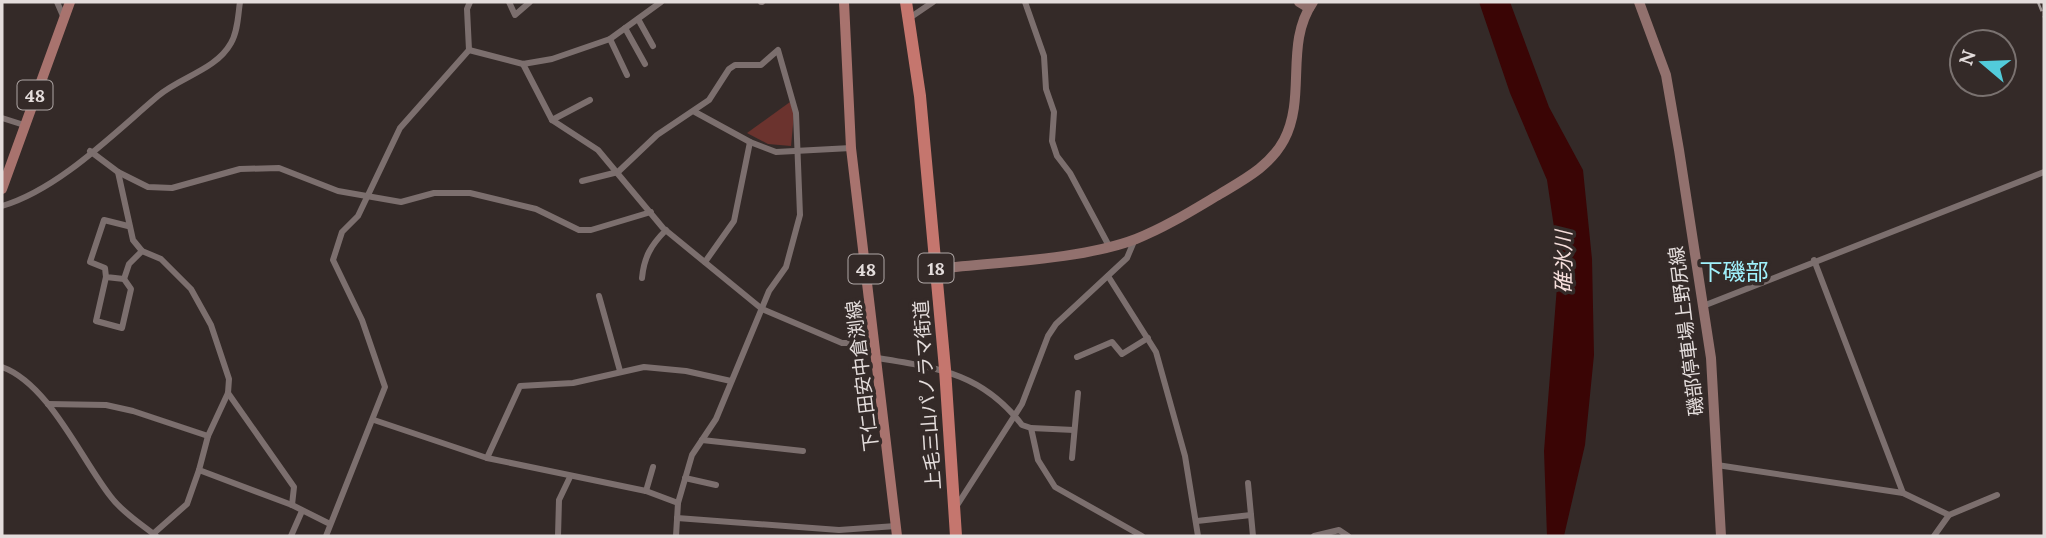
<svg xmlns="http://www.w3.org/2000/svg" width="2046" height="538" viewBox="0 0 2046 538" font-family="Lora,'Noto Sans JP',serif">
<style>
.green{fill:#6b332e}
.water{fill:#3a0505}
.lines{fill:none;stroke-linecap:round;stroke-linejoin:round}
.street{stroke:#7c6f6e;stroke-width:6}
.secondary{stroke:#92716e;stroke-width:10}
.primary{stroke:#a8736e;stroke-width:10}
.highway{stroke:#c5766e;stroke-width:12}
.rail{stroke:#a09896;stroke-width:2.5;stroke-dasharray:10 5;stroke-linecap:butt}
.labels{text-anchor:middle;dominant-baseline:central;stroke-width:7;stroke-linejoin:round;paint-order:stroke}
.shield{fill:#342a28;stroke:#afa7a6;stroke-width:2}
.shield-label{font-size:18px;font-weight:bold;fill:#e4dddc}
.street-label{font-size:19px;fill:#e4dddc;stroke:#342a28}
.water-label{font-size:21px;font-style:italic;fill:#f6dedb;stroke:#342a28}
.quarter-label{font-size:23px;fill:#a0f1fc;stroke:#342a28}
</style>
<rect width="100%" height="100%" fill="#342a28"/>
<path class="green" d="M790,102L794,114L791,146L768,144L747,133Z"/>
<path class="water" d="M1479,2H1510L1549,107L1583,170L1592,259L1594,355L1585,445L1564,536H1547L1544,451L1559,261L1547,180L1510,93Z"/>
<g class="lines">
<g class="street">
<path d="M57,2L64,18"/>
<path d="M509,2L515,15L530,2"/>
<path d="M761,2H762"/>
<path d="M1025,2L1044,56L1046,89L1054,112L1052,141L1057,156L1070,173L1109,246"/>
<path d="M911,17L933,2"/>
<path d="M638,19L653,46"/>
<path d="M625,28L645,64"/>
<path d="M610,39L627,75"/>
<path d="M469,50L523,64L552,59L610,39L661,2"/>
<path d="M523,64L552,120L598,150L663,228L762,309L842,343H876"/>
<path d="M695,112L750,142L776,152L851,148"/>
<path d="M2,118L24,125"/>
<path d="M552,120L590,100"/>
<path d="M90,151L118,172L148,187L172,188L240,169L279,168L338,191L401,202L434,193H470L536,209L579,230H591L651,212"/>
<path d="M118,172L133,240L142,251L161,259L191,289L211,325L229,379L228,393L208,436L199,470L292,505L330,524"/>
<path d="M582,181L618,172L657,135L709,100L729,69L735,65H761L778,50L796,113L800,215L786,267L769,291L716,419L692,455L678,503L676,536"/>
<path d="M2,206C59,189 113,134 158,96C180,77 216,70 231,43C238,31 238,15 240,2"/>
<path d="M128,226L104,220L90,262L105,268L106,277L124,279L129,264L142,251"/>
<path d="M1814,260L1903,493"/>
<path d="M705,262L734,221L750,142"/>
<path d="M1108,276L1156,352L1185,456L1198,536"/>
<path d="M106,277L96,321L122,328L131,289L124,279"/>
<path d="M642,278C644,257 651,245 666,230"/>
<path d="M599,296L620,371"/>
<path d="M1703,306L2044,172"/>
<path d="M1077,357L1112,342L1122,354L1148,338"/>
<path d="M877,358C938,368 982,373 1022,425L1031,428L1038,460L1055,487L1142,536"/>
<path d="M2,367C49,384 81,459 111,497C122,512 141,524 156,536"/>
<path d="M228,393L294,487L292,505"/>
<path d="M48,404L106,405L133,411L208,436"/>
<path d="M374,420L487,458L646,491L678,503"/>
<path d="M1031,428L1074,430"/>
<path d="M702,440L803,451"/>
<path d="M487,458L520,386L573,383L644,367L686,371L731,381"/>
<path d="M1072,458L1078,393"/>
<path d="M1717,465L1903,493L1949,515"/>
<path d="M685,478L716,485"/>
<path d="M1248,483L1253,536"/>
<path d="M646,491L653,467"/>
<path d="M954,510L1022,404L1048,336L1056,324L1127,258L1135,239"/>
<path d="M677,518L839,530L896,526"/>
<path d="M1197,521L1251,515"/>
<path d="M153,534L187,504L199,470"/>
<path d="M291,536L302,511"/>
<path d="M326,536L385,387L362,320L333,260L342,232L358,216L400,128L469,50L467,9L470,2"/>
<path d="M558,536L559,500L570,477"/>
<path d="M1314,536L1339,530L1348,536"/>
<path d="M1934,536L1949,515L1997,495"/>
</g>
<g class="secondary">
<path d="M1299,2L1309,8"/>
<path d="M1639,2L1666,75L1679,150L1711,358L1721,536"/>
<path d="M936,269C996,262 1081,260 1136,239C1166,227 1193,210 1220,194C1245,179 1270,166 1284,140C1307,96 1284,44 1313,2"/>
</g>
<g class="primary">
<path d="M844,2L851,148L897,536"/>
<path d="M2,189L70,2"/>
</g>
<path class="highway" d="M906,2L920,96L945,369L956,536"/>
<path class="rail" d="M2038,2L2044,17"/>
</g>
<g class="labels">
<g class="shield">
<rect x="17.5" y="80.5" width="35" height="29" rx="5"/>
<rect x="918.5" y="253.5" width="35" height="29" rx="5"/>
<rect x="848.5" y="254.5" width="35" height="29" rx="5"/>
</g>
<g class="shield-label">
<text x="35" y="95">48</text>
<text x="936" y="268">18</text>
<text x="866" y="269">48</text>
</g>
<g class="street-label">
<text transform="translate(1686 331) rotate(-97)">磯部停車場上野尻線</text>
<text transform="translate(862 376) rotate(-97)">下仁田安中倉渕線</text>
<text transform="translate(927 395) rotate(-94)">上毛三山パノラマ街道</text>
</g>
<g class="water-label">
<text transform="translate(1563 262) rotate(-90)">碓氷川</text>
</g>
<g class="quarter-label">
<text x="1734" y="271">下磯部</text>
</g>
</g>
<rect width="2046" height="538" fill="none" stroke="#e4dddc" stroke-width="7"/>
<g transform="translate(1983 63) rotate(289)"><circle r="33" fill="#342a28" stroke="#7a7270" stroke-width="2"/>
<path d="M0-5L12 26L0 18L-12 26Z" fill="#52cbda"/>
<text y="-10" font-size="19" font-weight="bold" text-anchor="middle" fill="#e4dddc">N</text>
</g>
</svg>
